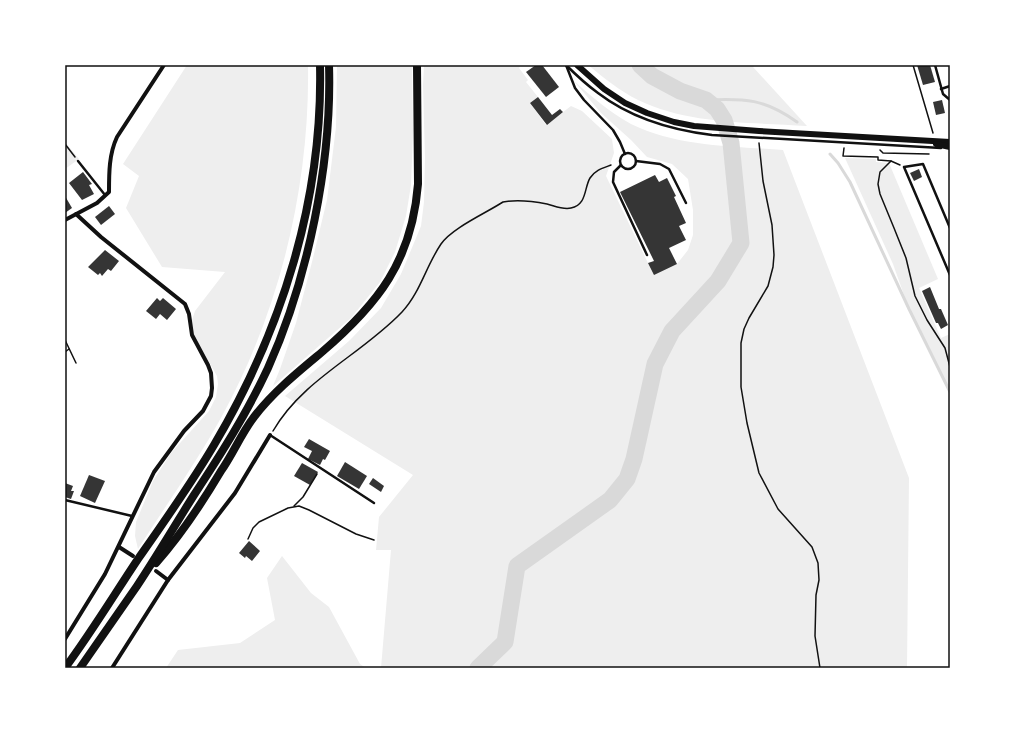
<svg xmlns="http://www.w3.org/2000/svg" width="1015" height="733" viewBox="0 0 1015 733" font-family="'Open Sans',sans-serif">
<style>
.green{fill:#eee}
.lines{fill:none;stroke-linecap:round;stroke-linejoin:round}
.stream{stroke:#d9d9d9;stroke-width:3}
.river{stroke:#d9d9d9;stroke-width:17}
.building{fill:#353535}
.path{stroke:#111;stroke-width:1.5}
.service{stroke:#111;stroke-width:2.5}
.minor{stroke:#111;stroke-width:4}
.secondary{stroke:#111;stroke-width:6}
.trunk{stroke:#111;stroke-width:8}
.neatline{fill:none;stroke:#111;stroke-width:1.5}
</style>
<rect width="100%" height="100%" fill="#fff"/>
<g class="green">
<path d="M187,65H308C310,186 280,310 222,416C197,462 166,505 138,549L135,536L136,522L153,481L171,453L209,411L216,397L218,384L217,376L194,336L191,323L195,311L225,272L162,267L126,208L139,176L123,164Z"/>
<path d="M337,65H413L412,71L413,132L411,185L406,216L395,252L380,282L351,318L273,386L280,369L296,323L312,262L327,200L336,127Z"/>
<path d="M424,65H521L519,68L528,80L526,82L538,97L530,103L546,125L571,106L582,111L612,139L614,153L606,176L648,263L677,264L688,250L693,235V210L688,179L672,164L647,157L631,140L601,113L573,80C591,96 609,112 631,124C678,147 732,146 783,150L909,478L907,668H381L391,550H376L379,517L413,475L285,396L349,341L381,308L401,274L421,226L424,202L425,158L423,85Z"/>
<path d="M588,65H756L753,67L807,126C751,122 690,125 638,100C620,91 604,78 588,65Z"/>
<path d="M65,142L79,159L65,169Z"/>
<path d="M845,158L876,159V162L889,163L938,279L919,288L941,338L950,334V392L909,309L893,264Z"/>
<path d="M282,556L311,593L329,607L360,664L366,668H166L178,650L240,643L275,620L267,578Z"/>
</g>
<g class="lines">
<g class="stream">
<path d="M706,100C745,98 765,99 797,122"/>
<path d="M830,154L838,163L850,182L909,309L950,392"/>
</g>
<path class="river" d="M478,668L505,642L517,566L610,500L627,479L634,459L655,364L672,331L718,281L741,243L731,143L724,120L717,109L706,100L680,91L652,76L640,65"/>
</g>
<g class="building">
<path d="M536,65H542L559,87L546,97L526,72Z"/>
<path d="M917,65H930L935,82L923,85Z"/>
<path d="M538,97L552,115L560,109L563,112L547,125L530,103Z"/>
<path d="M942,100L945,113L936,115L933,102Z"/>
<path d="M919,169L922,177L914,181L910,173Z"/>
<path d="M83,172L92,184L89,185L94,194L82,200L69,183Z"/>
<path d="M655,175L659,182L667,178L676,196L674,197L686,223L679,226L686,240L669,248L677,264L654,275L648,263L654,261L620,192Z"/>
<path d="M65,196L72,208L65,213Z"/>
<path d="M109,206L115,214L101,225L95,217Z"/>
<path d="M105,250L119,261L111,271L108,269L102,276L100,273L98,275L88,267Z"/>
<path d="M930,287L939,309H941L948,325L941,329L938,323H936L922,291Z"/>
<path d="M157,298L160,301L163,298L176,309L167,320L160,314L156,319L146,311Z"/>
<path d="M309,439L330,451L325,460L323,459L320,465L308,459L312,451L304,447Z"/>
<path d="M345,462L367,476L359,489L337,476Z"/>
<path d="M302,463L318,472L310,485L294,476Z"/>
<path d="M89,475L105,481L95,503L80,496Z"/>
<path d="M373,478L384,486L381,492L369,484Z"/>
<path d="M65,483L73,486L71,491H74L71,499L65,497Z"/>
<path d="M249,541L260,551L252,561L246,556L245,558L239,553Z"/>
</g>
<g class="lines">
<g class="path">
<path d="M913,65L933,133"/>
<path d="M759,143L763,181L772,225L774,255L773,267L768,286L749,318L744,329L741,343V387L747,423L759,473L778,509L812,547L818,563L819,580L816,595L815,636L820,668"/>
<path d="M65,144L75,157"/>
<path d="M844,148L843,156L878,157V160L891,161L900,165"/>
<path d="M880,150L883,153L929,154"/>
<path d="M891,161L880,172L878,184L880,194L894,228L906,258L915,296L927,320L945,348L950,367"/>
<path d="M65,340L76,363"/>
<path d="M65,352L69,349"/>
<path d="M273,431C303,379 361,355 402,312C420,293 426,266 441,244C452,228 486,213 503,202C518,199 532,201 547,204C555,206 563,210 571,208C587,205 584,188 590,178C595,170 603,168 611,165"/>
<path d="M294,506L303,497L317,474"/>
<path d="M248,539L253,528L259,522L288,508L299,506L309,510L356,534L374,540"/>
</g>
<g class="service">
<path d="M566,65C576,75 587,85 598,93C632,119 671,130 712,135L941,148"/>
<path d="M566,65L575,88L584,100L613,130L620,142L625,154"/>
<path d="M935,65L943,94L950,100"/>
<path d="M941,89L950,86"/>
<circle cx="628" cy="161" r="8"/>
<path d="M78,161L105,195"/>
<path d="M636,161L660,164L669,169L686,203"/>
<path d="M621,165L614,172L613,182L647,255"/>
<path d="M950,228L923,164L904,167L950,275"/>
<path d="M270,435L374,503"/>
<path d="M65,500L132,516"/>
</g>
<g class="minor">
<path d="M65,220L97,203L109,192C109,173 109,154 117,137L164,65"/>
<path d="M119,547L133,556"/>
<path d="M156,571L168,580"/>
<path d="M65,639L105,574L154,472L184,431L203,411L211,396L212,388L211,373L208,365L192,335L189,314L185,304L101,237L76,214"/>
<path d="M112,668L168,580L235,493L270,435"/>
</g>
<g class="secondary">
<path d="M577,65L604,89L625,103L647,113L674,122L694,126L759,131L950,142"/>
<path d="M936,144L950,147"/>
</g>
<g class="trunk">
<path d="M156,563C181,535 202,503 221,471C233,454 241,434 254,417C273,392 298,372 322,352C378,304 412,261 418,184L417,65"/>
<path d="M65,668C91,633 114,595 138,559C164,522 191,484 214,445C282,330 323,199 320,65"/>
<path d="M80,668C99,641 118,613 137,586C157,556 175,525 194,495C221,454 247,413 268,368C308,279 332,162 329,65"/>
</g>
</g>
<rect width="1015" height="733" fill="none" stroke="#ffffff" stroke-width="132"/>
<rect x="66" y="66" width="883" height="601" class="neatline"/>
</svg>
